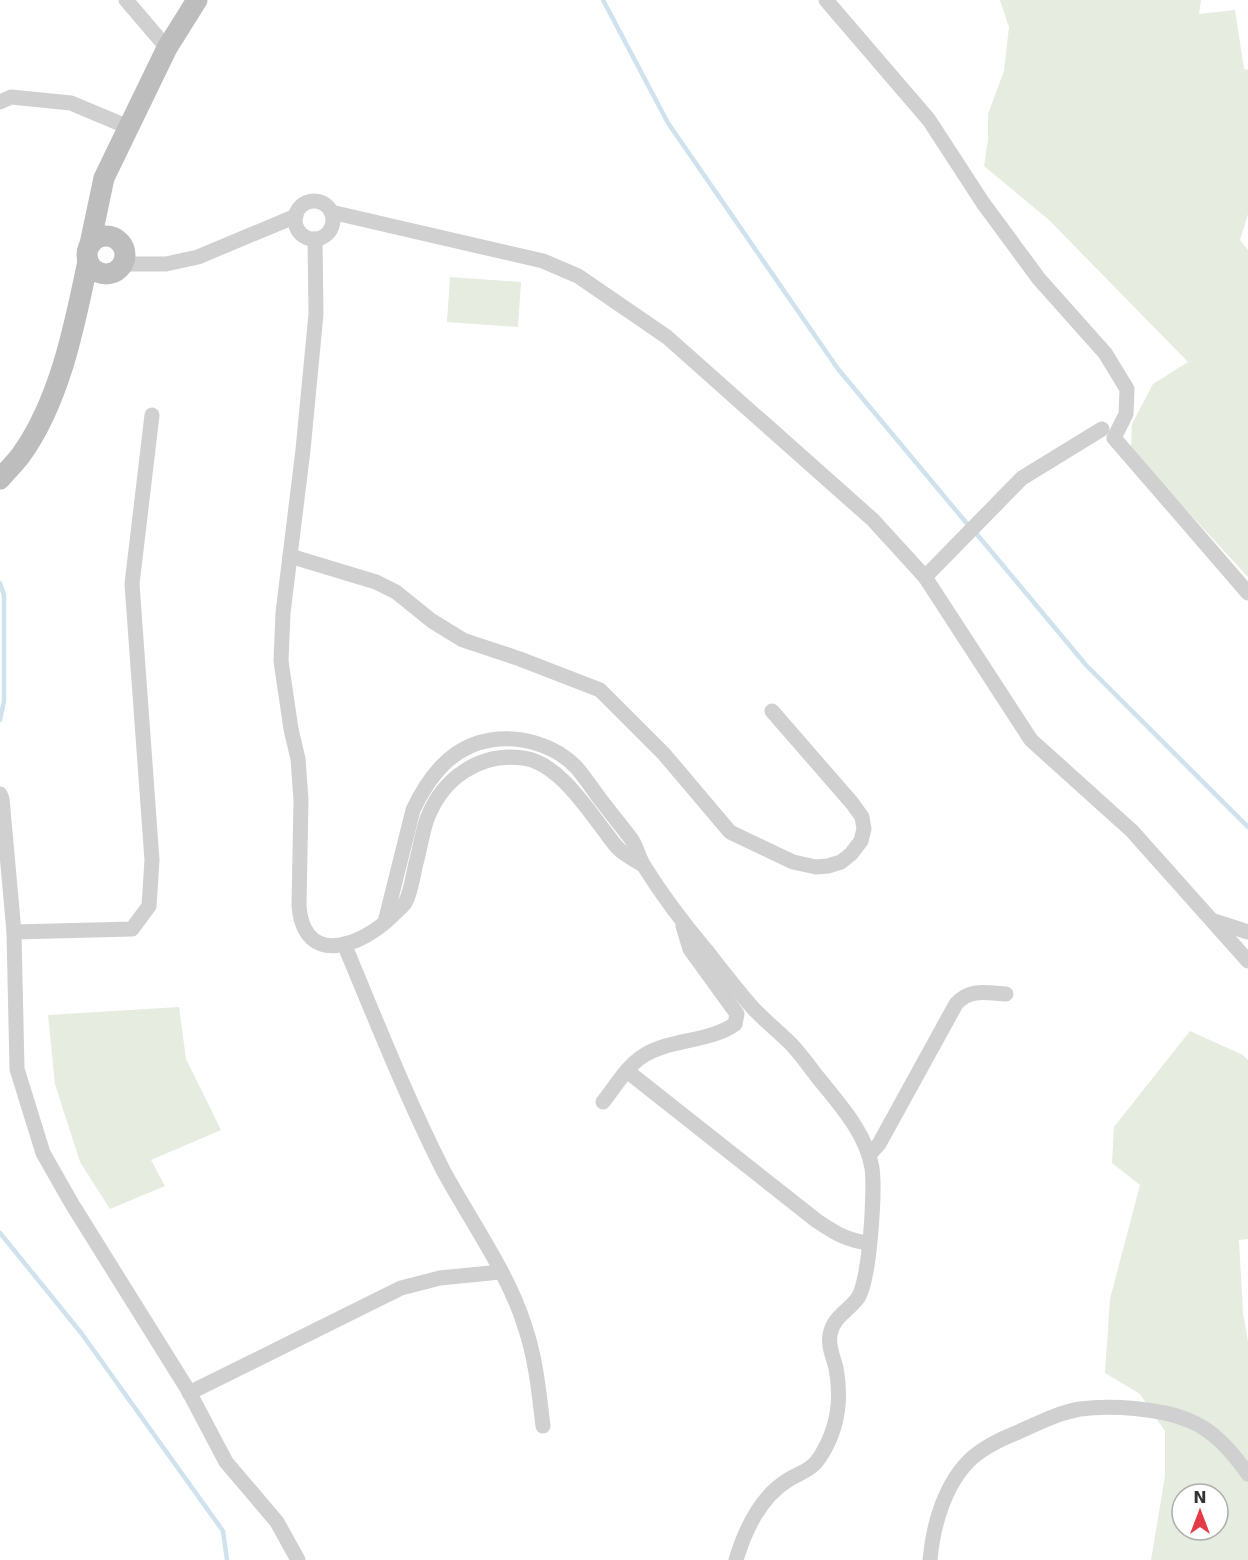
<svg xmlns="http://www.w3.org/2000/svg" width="1248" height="1560" viewBox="0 0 1248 1560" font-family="'DejaVu Sans',sans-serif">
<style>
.green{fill:#e6ecdf;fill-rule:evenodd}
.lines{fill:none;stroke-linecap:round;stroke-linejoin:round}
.stream{stroke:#cfe2ee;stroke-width:4.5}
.street{stroke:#d0d0d0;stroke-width:15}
.secondary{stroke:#bdbdbd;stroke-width:21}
</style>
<rect width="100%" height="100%" fill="#fff"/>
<g class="green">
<path d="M1000,0H1201L1199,14L1235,10L1244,69L1248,70V214L1240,240L1248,250V577L1131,450L1132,424L1153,384L1188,362L1049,220L984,166L988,139V114L1004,71L1009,27Z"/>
<path d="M450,277L521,282L518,327L447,322Z"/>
<path d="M179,1007L186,1059L221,1130L151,1160L165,1186L110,1209L80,1162L55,1084L48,1015Z"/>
<path d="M1190,1031L1243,1055L1248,1060V1239L1239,1240L1243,1313L1248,1342V1560H1151L1165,1476V1431L1140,1394L1105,1373L1110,1299L1140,1185L1112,1163L1114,1127ZM1182,1494H1218V1530H1182Z"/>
</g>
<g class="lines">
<g class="stream">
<path d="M603,0L668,123L838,369L969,526"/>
<path d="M975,532L1086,665L1248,827"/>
<path d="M0,583L4,595V701L0,720"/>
<path d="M0,1233L82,1334L223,1531L227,1560"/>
</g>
<g class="street">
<path d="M126,0L167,48"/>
<path d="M826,0L929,120L983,203L1039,279L1105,353L1127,389L1126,414L1114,438L1248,593"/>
<path d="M0,102L11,97L71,103L128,127"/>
<circle cx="314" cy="220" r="19"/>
<path d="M331,212L543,261L578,276L667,337L873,520L925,577L1031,740L1132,831L1248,961"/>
<path d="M315,239L316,314L303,450L283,613L281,661L291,729L298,759L301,800L299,906C304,968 362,946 392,916C396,912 402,907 405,903C411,893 413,875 416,863C420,849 422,833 427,819C442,779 479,752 523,758C556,762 584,804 603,829C608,835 613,844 620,850C627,856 635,860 643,865"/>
<path d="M123,264H166L198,257L296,216"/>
<path d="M290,556L376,582L396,592L432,621L463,640L520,659L600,690L664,754L730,832L793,862L816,867L828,866L841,862L851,854L861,841L864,829L862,817L852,803L772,711"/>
<path d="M925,577L1022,478L1102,429"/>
<path d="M0,794L2,799L14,932L17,1069L43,1153L72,1204L188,1390L226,1462L277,1522L298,1560"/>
<path d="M1214,921L1248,932"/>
<path d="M385,922L413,810C429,776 452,746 491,740C520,735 555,745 576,767C586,778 594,792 604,804C613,816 623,828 632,840C637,848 639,858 644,866C662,895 684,924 706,950C721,969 737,990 753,1008C765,1021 779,1032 791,1044C800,1053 808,1065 816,1075C838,1103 866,1132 872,1168C875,1190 870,1284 857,1299C847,1312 833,1317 830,1335C828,1347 833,1356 836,1368C842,1399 838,1429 820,1457C812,1470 801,1472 788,1480C760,1497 745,1530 736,1560"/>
<path d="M14,932L132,929L149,906L152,860L132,584L152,415"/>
<path d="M344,944C376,1020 406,1097 443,1170C470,1220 509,1274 525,1327C536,1359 539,1393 543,1426"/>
<path d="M627,1071L817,1221C835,1233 848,1241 869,1243"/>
<path d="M603,1102C615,1087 627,1066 643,1056C671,1038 708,1043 735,1024L737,1014L690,949L683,926"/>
<path d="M869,1155L879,1144L956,1004C970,988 987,993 1006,994"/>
<path d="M189,1393L401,1288L440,1278L500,1272"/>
<path d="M930,1560C933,1525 945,1482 973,1457C985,1447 1001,1439 1016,1433C1037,1424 1057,1413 1080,1409C1111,1405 1159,1408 1188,1420C1214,1430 1232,1452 1248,1474"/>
</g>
<g class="secondary">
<circle cx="106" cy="255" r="19"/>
<path d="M90,244L104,178L167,48L197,0"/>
<path d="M0,479C7,471 15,463 21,455C60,401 75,324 88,261"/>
</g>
</g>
<g transform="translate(1200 1512)"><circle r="28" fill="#ffffff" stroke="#adadad" stroke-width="1.5"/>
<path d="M0-4.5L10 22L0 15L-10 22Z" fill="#e63946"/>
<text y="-9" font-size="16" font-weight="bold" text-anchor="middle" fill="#333333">N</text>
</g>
</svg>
